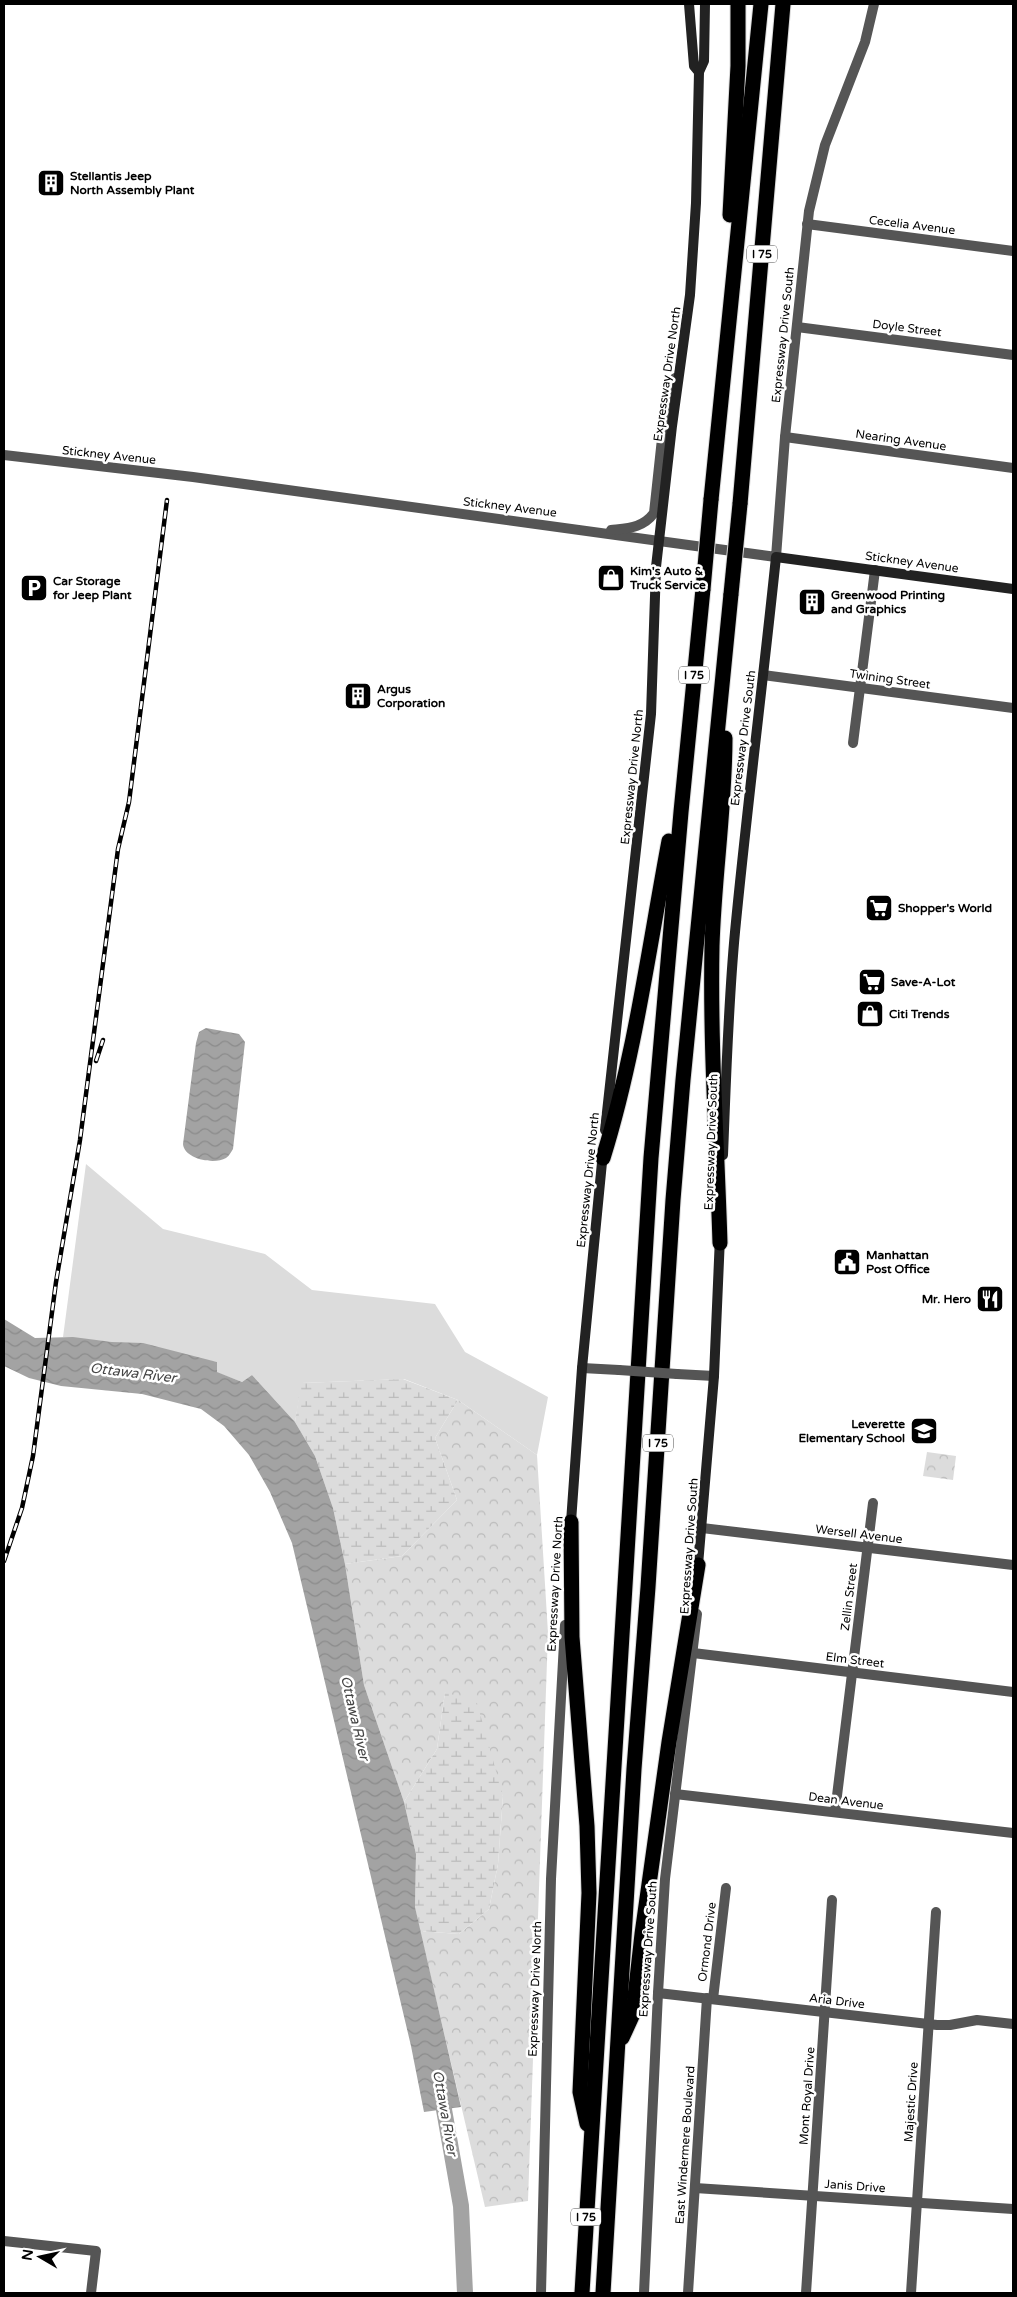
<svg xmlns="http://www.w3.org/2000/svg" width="1017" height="2297" viewBox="0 0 1017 2297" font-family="'Varela Round',sans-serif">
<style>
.grass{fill:#dcdcdc}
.forest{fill:url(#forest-crowns)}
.wetland{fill:url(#wetland-marsh)}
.water{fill:url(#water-waves)}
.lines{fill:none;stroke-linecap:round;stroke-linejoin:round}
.river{stroke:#a3a3a3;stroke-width:16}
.motorway-casing{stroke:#dbdbdb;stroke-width:17}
.minor{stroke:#555;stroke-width:10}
.tertiary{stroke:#555;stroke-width:10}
.secondary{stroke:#222;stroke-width:10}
.motorway{stroke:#000;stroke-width:15}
.rail-casing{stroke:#000;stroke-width:4.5}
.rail{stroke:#fff;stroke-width:2.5;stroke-dasharray:8;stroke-linecap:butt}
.motorway-bridge-casing{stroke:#dbdbdb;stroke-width:17;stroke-linecap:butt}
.tertiary-bridge{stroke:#555;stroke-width:10}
.motorway-bridge{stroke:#000;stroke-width:15}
.labels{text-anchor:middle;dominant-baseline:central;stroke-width:5;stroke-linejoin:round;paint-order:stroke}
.shield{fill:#fff;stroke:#4c4c4c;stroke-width:1}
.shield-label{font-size:11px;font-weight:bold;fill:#000}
.poi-label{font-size:12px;font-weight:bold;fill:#000;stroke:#fff;text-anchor:start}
.street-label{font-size:12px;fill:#000;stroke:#fff}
.water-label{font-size:14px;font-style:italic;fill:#444;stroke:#fff}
</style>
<defs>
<pattern id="forest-crowns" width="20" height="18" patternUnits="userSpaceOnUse" patternTransform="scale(1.25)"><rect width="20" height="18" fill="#dcdcdc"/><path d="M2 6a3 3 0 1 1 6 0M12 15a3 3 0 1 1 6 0" fill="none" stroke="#bbb"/></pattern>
<pattern id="wetland-marsh" width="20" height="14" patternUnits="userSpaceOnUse" patternTransform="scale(1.25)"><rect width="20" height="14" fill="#dcdcdc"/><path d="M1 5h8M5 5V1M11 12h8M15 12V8" fill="none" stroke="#bbb"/></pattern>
<pattern id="water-waves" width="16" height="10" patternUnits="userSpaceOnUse" patternTransform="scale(1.25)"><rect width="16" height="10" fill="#a3a3a3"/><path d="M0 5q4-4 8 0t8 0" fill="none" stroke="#8b8b8b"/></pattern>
</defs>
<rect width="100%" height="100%" fill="#fff"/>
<path class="grass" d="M86,1164L163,1229L265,1254L312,1290L435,1304L465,1352L548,1397L537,1455L458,1400L404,1379L302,1383L295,1422L252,1375L242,1382L216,1372L217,1362L112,1342L63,1337Z"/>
<g class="forest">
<path d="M458,1400L537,1455L548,1633L528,2201L485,2207L420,1931L459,1934L489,1909L498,1864L503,1796L445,1692L437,1749L404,1802L364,1685L345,1564L402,1556L457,1500L435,1438Z"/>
<path d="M927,1452L956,1456L953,1480L923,1476Z"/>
</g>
<g class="wetland">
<path d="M403,1379L458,1400L435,1438L457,1500L402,1556L345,1564L333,1508L315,1456L295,1422L301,1383Z"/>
<path d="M445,1692L477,1703L503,1796L498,1864L489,1909L459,1934L420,1931L415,1907L416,1854L404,1802L437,1749Z"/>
</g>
<g class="water">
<path d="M206,1028L239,1034L245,1042L233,1149C231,1152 229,1156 226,1158C214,1165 184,1159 183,1144L196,1043L199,1032Z"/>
<path d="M4,1319L35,1338L73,1337L112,1342L143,1343L217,1362V1372L242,1382L252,1375L295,1422L315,1456L333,1508L345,1564L364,1685L404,1802L416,1854L415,1907L461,2107L424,2112L411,2046L292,1543L270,1492L249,1455L224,1426L201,1409L142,1394L61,1386L29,1378L4,1366Z"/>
</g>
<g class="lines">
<path class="river" d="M440,2087L461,2206L465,2293"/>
<g class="motorway-casing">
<g id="motorway">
<path d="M730,215L738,66V4"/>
<path d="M711,500L761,4"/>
<path d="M740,504L783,4"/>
<path d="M603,1158C635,1055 649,947 669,841"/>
<path d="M720,1243C717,1144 710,1045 712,946C714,877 725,807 725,738"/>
<path d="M571,1522L572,1637L587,1826L589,1893L580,2092L587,2124"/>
<path d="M622,2038L633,2014L642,1934L669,1742L698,1565"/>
<path d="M582,2293L651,1158L681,812L703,589"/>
<path d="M603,2293L634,1769L648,1587L673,1200L683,1080L731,594"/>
</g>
</g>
<g class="minor">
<path d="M807,224L1013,251"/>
<path d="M797,327L1013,355"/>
<path d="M785,437L1013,468"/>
<path d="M763,675L1013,708"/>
<path d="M853,743L875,570"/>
<path d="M702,1528L1013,1565"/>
<path d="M693,1653L1013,1692"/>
<path d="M675,1794L1013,1833"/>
<path d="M835,1812L873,1503"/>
<path d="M658,1993L937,2025H950L977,2020L1013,2024"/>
<path d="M713,1999L726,1888"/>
<path d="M695,2188L1013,2209"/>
<path d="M4,2241L96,2251L91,2293"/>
<path d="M688,2293L707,1998"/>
<path d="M806,2293L832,1900"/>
<path d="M911,2293L936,1912"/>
</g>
<g class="tertiary">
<path d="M4,455L193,477L776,557L785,437L809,211L825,145L865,42L874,4"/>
<path d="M611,530C628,528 643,528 654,513L664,420L675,378"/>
<path d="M582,1368L619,1370"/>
<path d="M677,1374L714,1376"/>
<path d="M541,2293L551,1879L565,1625"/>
<path d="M644,2293L658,1993L665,1879L697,1614"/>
</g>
<g class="secondary">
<path d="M689,4L694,66L699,72"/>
<path d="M605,1130L651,714L656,567L672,426L690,295L696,203L699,72L704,61L705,4"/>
<path d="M723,1155C726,1081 728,1006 735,932C747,807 763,682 776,557L1013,589"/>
<path d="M571,1522L582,1368L603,1152"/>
<path d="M698,1565L714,1376L720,1237"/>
</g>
<use href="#motorway" class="motorway"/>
<g class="rail-casing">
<g id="rail">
<path d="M96,1061L103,1040"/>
<path d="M4,1561L22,1508L33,1456L56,1282L80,1140L118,849L129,802L167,500"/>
</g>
</g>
<use href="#rail" class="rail"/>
<g class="motorway-bridge-casing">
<g id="motorway-bridge">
<path d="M703,589L711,500"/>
<path d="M731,594L740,504"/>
</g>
</g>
<path class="tertiary-bridge" d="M619,1370L677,1374"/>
<use href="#motorway-bridge" class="motorway-bridge"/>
</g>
<defs>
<g id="building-square" transform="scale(1.4375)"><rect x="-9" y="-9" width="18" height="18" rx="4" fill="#000" stroke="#fff"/><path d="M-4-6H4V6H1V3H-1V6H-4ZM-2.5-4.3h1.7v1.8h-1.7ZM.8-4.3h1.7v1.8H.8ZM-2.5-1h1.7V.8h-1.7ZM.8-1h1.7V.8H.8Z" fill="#fff"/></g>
<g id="shop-square" transform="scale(1.4375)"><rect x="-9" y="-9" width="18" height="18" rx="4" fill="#000" stroke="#fff"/><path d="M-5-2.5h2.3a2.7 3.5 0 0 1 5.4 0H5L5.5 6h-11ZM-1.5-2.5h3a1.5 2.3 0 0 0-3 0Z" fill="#fff"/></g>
<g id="parking-square" transform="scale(1.4375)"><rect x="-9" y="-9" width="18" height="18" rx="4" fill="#000" stroke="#fff"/><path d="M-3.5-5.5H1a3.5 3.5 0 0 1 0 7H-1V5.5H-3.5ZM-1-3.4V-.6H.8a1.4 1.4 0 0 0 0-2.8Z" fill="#fff"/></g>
<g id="supermarket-square" transform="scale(1.4375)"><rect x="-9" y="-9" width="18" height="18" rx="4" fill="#000" stroke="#fff"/><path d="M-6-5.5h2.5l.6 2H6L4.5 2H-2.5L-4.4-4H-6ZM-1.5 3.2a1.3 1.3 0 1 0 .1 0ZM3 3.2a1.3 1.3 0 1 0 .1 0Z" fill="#fff"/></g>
<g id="civic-square" transform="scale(1.4375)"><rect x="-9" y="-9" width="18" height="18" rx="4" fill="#000" stroke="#fff"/><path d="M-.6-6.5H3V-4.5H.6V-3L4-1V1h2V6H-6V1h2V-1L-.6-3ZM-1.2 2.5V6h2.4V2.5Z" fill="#fff"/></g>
<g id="restaurant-square" transform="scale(1.4375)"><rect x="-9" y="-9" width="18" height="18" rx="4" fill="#000" stroke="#fff"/><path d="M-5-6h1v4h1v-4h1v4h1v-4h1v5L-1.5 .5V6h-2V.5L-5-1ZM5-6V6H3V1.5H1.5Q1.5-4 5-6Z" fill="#fff"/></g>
<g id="school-square" transform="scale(1.4375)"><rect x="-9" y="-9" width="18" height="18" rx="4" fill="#000" stroke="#fff"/><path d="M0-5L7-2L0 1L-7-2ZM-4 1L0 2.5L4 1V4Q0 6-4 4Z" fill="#fff"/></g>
</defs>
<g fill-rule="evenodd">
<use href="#building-square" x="51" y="183"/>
<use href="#shop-square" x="611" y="578"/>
<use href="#parking-square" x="34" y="588"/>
<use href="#building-square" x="812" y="602"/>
<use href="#building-square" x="358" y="696"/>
<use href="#supermarket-square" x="879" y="908"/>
<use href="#supermarket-square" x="872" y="982"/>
<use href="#shop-square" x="870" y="1014"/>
<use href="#civic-square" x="847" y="1262"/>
<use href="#restaurant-square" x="990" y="1299"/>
<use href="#school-square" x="924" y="1431"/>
</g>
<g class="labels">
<g class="shield">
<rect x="747" y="245.5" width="30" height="17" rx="4"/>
<rect x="679" y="666.5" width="30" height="17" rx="4"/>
<rect x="643" y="1434.5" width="30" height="17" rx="4"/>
<rect x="571" y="2208.5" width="30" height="17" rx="4"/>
</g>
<g class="shield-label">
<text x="762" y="254">I 75</text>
<text x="694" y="675">I 75</text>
<text x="658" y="1443">I 75</text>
<text x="586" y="2217">I 75</text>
</g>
<g class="poi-label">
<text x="70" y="176">Stellantis Jeep<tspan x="70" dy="14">North Assembly Plant</tspan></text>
<text x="630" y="571">Kim's Auto &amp;<tspan x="630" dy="14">Truck Service</tspan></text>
<text x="53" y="581">Car Storage<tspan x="53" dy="14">for Jeep Plant</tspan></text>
<text x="831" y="595">Greenwood Printing<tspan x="831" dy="14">and Graphics</tspan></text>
<text x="377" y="689">Argus<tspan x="377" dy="14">Corporation</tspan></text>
<text x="898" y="908">Shopper's World</text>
<text x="891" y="982">Save-A-Lot</text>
<text x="889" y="1014">Citi Trends</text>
<text x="866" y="1255">Manhattan<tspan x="866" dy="14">Post Office</tspan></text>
<text x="971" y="1299" text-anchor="end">Mr. Hero</text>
<text x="905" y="1424" text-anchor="end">Leverette<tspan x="905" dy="14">Elementary School</tspan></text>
</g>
<g class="street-label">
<text transform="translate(912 225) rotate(7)">Cecelia Avenue</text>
<text transform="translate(907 328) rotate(7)">Doyle Street</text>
<text transform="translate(783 335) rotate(-84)">Expressway Drive South</text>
<text transform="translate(667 374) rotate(-82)">Expressway Drive North</text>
<text transform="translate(901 440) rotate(8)">Nearing Avenue</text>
<text transform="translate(109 455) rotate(6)">Stickney Avenue</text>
<text transform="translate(510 507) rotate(7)">Stickney Avenue</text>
<text transform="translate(912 562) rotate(8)">Stickney Avenue</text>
<text transform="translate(890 679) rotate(8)">Twining Street</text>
<text transform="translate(743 738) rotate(-83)">Expressway Drive South</text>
<text transform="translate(632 777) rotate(-84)">Expressway Drive North</text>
<text transform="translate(711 1142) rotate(-88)">Expressway Drive South</text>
<text transform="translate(588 1180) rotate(-84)">Expressway Drive North</text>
<text transform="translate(859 1534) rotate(7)">Wersell Avenue</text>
<text transform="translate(689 1546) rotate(-86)">Expressway Drive South</text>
<text transform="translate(555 1584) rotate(-87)">Expressway Drive North</text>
<text transform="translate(849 1597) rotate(-83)">Zellin Street</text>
<text transform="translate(855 1660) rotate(7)">Elm Street</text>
<text transform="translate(846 1801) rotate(7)">Dean Avenue</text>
<text transform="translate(707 1942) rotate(-83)">Ormond Drive</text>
<text transform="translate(648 1949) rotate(-86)">Expressway Drive South</text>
<text transform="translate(535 1989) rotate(-88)">Expressway Drive North</text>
<text transform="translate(837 2001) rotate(7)">Aria Drive</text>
<text transform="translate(807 2096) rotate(-86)">Mont Royal Drive</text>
<text transform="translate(911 2102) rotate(-86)">Majestic Drive</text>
<text transform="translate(685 2145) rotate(-86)">East Windermere Boulevard</text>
<text transform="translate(855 2186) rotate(4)">Janis Drive</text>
</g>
<g class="water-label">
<text transform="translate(133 1373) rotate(7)">Ottawa River</text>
<text transform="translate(355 1718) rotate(77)">Ottawa River</text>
<text transform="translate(445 2113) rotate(80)">Ottawa River</text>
</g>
</g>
<rect width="1017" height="2297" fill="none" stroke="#000000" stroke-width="10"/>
<g transform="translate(40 2257) rotate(279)" stroke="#ffffff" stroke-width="4" paint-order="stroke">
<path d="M0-4L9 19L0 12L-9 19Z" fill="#000000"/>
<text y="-8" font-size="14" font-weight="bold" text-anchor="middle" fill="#000000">N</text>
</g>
</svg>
